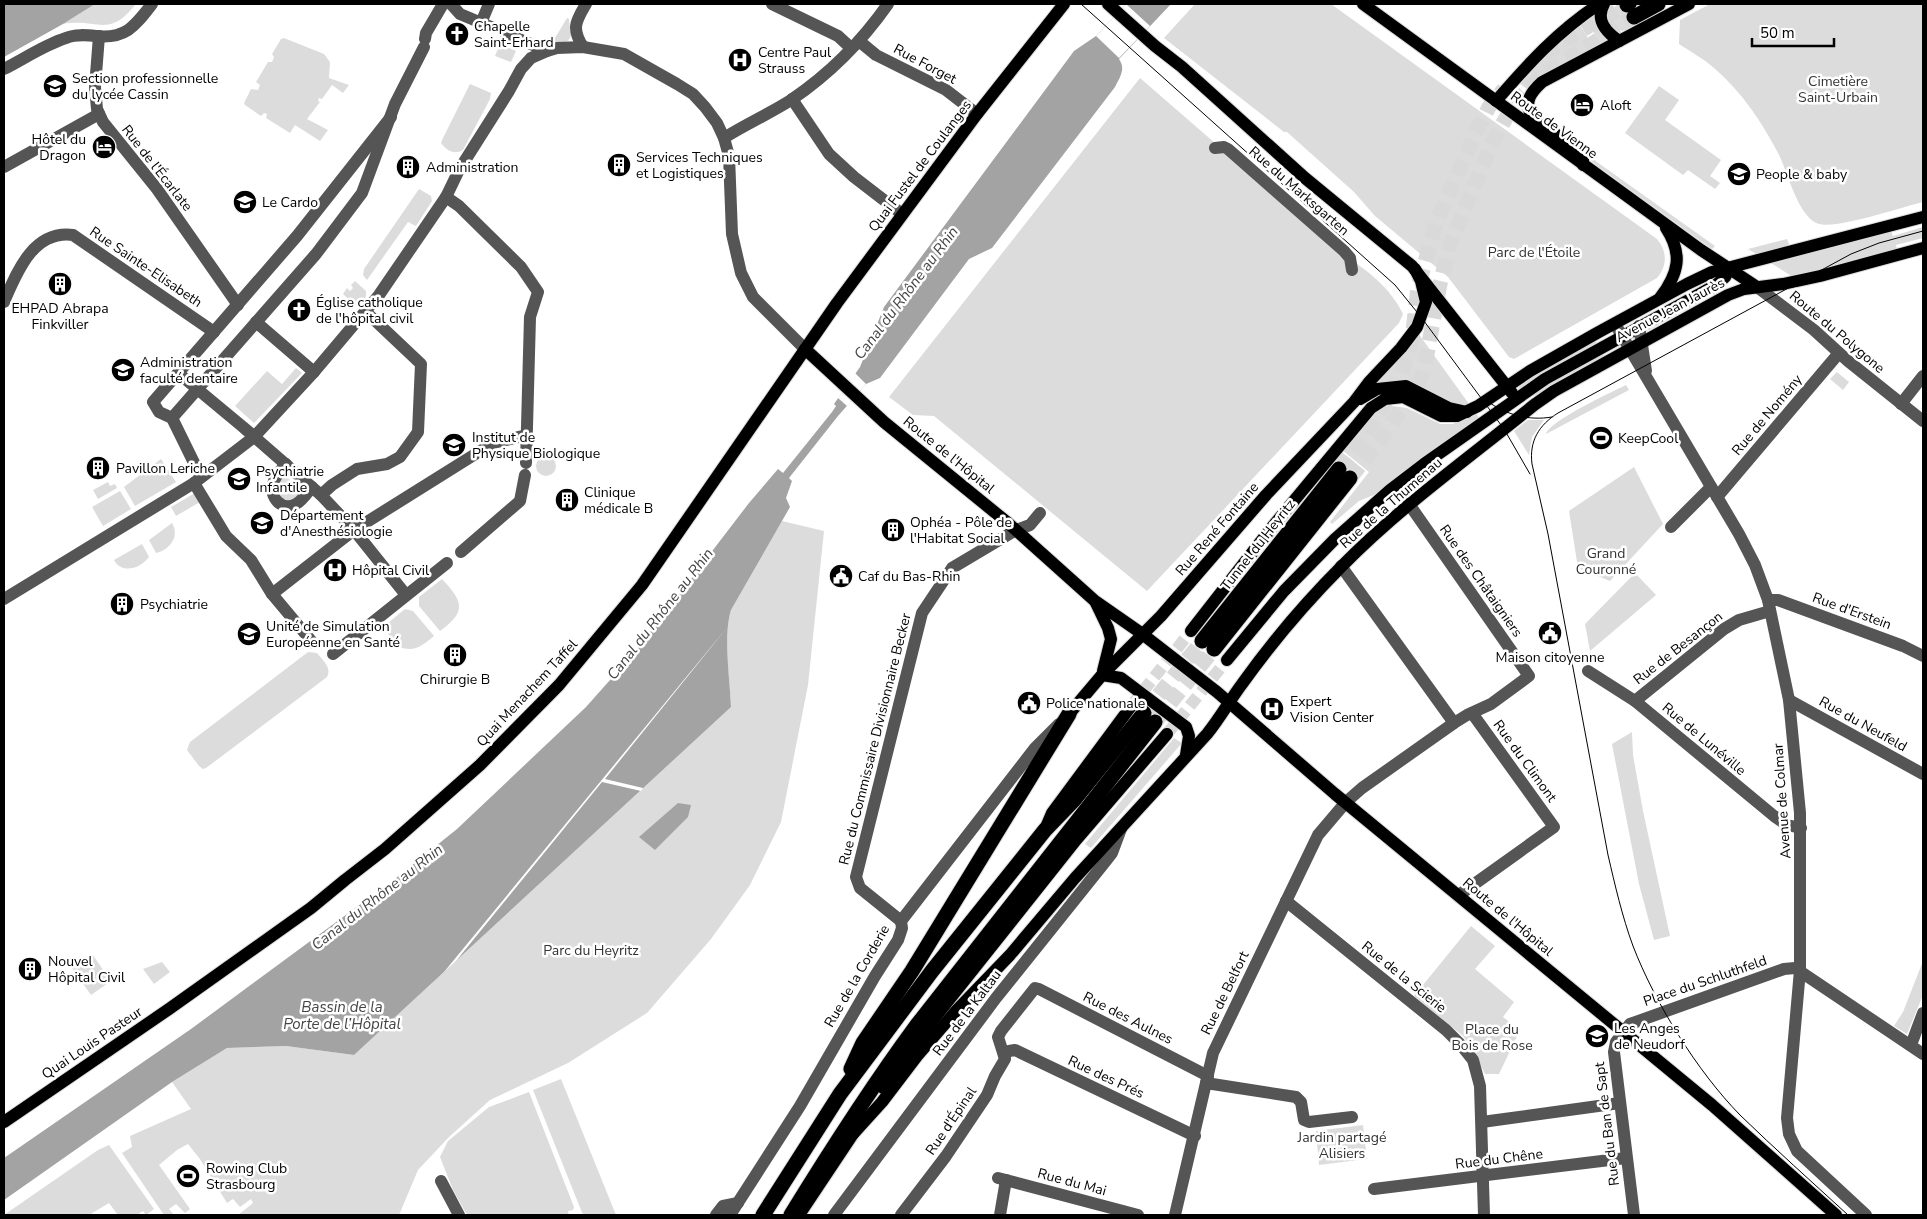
<svg xmlns="http://www.w3.org/2000/svg" width="1927" height="1219" viewBox="0 0 1927 1219" font-family="'Nunito Sans',sans-serif">
<style>
.green{fill:#dcdcdc}
.water{fill:#a3a3a3}
.pier{fill:#fff}
.lines{fill:none;stroke-linecap:round;stroke-linejoin:round}
.major-tunnel{stroke:#d9d9d9;stroke-width:12;stroke-dasharray:12 6;stroke-linecap:butt}
.highway-tunnel{stroke:#d9d9d9;stroke-width:15;stroke-dasharray:15 8;stroke-linecap:butt}
.major-casing{stroke:#dbdbdb;stroke-width:14}
.highway-casing{stroke:#dbdbdb;stroke-width:17}
.minor{stroke:#555;stroke-width:12}
.major{stroke:#000;stroke-width:12}
.highway{stroke:#000;stroke-width:15}
.tram{stroke:#000;stroke-width:1}
.labels{text-anchor:middle;dominant-baseline:central;stroke-width:5;stroke-linejoin:round;paint-order:stroke}
.poi-label{font-size:14px;fill:#000;stroke:#fff;text-anchor:start}
.street-label{font-size:14px;fill:#000;stroke:#fff}
.park-label{font-size:14px;fill:#333;stroke:#fff}
.water-label{font-size:15px;font-style:italic;fill:#444;stroke:#fff}
</style>
<rect width="100%" height="100%" fill="#fff"/>
<g class="green">
<path d="M95,4H136C108,39 99,18 63,24Z"/>
<path d="M1195,4H1331L1657,239C1668,252 1667,266 1657,278L1514,359L1509,357L1448,277L1375,216L1354,192L1287,132H1284L1164,38Z"/>
<path d="M1618,4H1623L1636,26C1622,35 1611,31 1607,14Z"/>
<path d="M1710,4H1923V202C1902,207 1838,229 1819,224C1798,218 1788,172 1778,153C1762,122 1741,91 1714,68C1704,59 1691,52 1679,44L1680,20Z"/>
<path d="M1596,12L1613,39L1602,45L1585,19Z"/>
<path d="M567,18L569,19L571,36L568,41L554,44L552,43Z"/>
<path d="M1579,24L1595,49L1527,89L1519,83L1543,55Z"/>
<path d="M284,38L324,54L330,62L329,78L349,85L343,93L332,85L322,99L319,98L318,101L320,102L307,119L328,130L320,141L295,125L290,133L266,118L267,114L264,113L261,116L245,105L244,103L251,89L258,90L260,85L256,82L268,62H272L274,57L272,54L281,39Z"/>
<path d="M500,44L516,51L511,62L495,56Z"/>
<path d="M1140,78L1344,255C1368,271 1390,287 1403,314L1399,323L1147,591L934,416L913,415L889,397Z"/>
<path d="M470,84L491,93L490,99L463,150C454,155 447,151 441,143L443,138Z"/>
<path d="M1659,86L1679,100L1665,120L1721,160L1710,176L1720,183L1715,189L1688,170L1683,175L1625,133Z"/>
<path d="M1590,155L1597,162L1715,246L1712,249L1596,165L1587,157Z"/>
<path d="M419,189L431,196L432,201L416,226L408,222L367,280L363,275L364,269Z"/>
<path d="M1923,227V238L1896,245L1897,250L1793,277L1771,263L1891,231L1893,236Z"/>
<path d="M1787,239L1789,244L1786,248L1758,255L1748,249Z"/>
<path d="M355,281L366,291C367,298 363,304 357,307L343,294L347,288L350,291L353,288L351,285Z"/>
<path d="M1418,333L1469,404L1466,407L1373,386Z"/>
<path d="M1595,340L1597,344L1520,389L1518,388L1524,382Z"/>
<path d="M1602,353L1604,357L1538,395L1532,396L1557,378Z"/>
<path d="M296,368L302,373L254,423L235,406L267,371L282,384Z"/>
<path d="M1837,372L1849,382L1843,390L1830,379Z"/>
<path d="M1626,385L1629,390L1546,434C1551,420 1610,393 1626,385Z"/>
<path d="M1393,406L1407,408L1440,424H1453L1476,413L1479,418L1381,492L1359,501L1332,524L1330,522L1369,472L1342,450L1374,412Z"/>
<path d="M1528,420H1544L1532,437L1529,455L1514,431Z"/>
<circle cx="546" cy="466" r="10"/>
<path d="M161,459L176,482L135,506L124,487Z"/>
<path d="M1634,467L1663,524L1610,581L1578,568L1569,511Z"/>
<path d="M283,474L304,492C294,500 288,504 278,495L277,485Z"/>
<path d="M108,482L110,486L115,484L117,488L98,499L93,490Z"/>
<path d="M120,491L131,509L103,526L92,507Z"/>
<path d="M195,493L200,502L176,516L171,507Z"/>
<path d="M782,521L824,531L808,685L781,822L750,885L711,939L647,1013L568,1063L490,1100L449,1137L418,1170L399,1215H238L253,1203L251,1199L240,1207L233,1199L227,1203L200,1159L188,1144L177,1150L159,1165L190,1209L185,1213L176,1204L169,1209L174,1215H164L122,1153L132,1147L130,1136L191,1109L172,1082L227,1048L286,1046L354,1055L731,707C730,679 723,636 731,610Z"/>
<path d="M172,523C180,536 170,550 156,553L149,540Z"/>
<path d="M142,544L149,557C141,568 122,575 114,560Z"/>
<path d="M1635,573L1656,595L1590,651L1585,624Z"/>
<path d="M442,579C464,602 466,612 440,631L419,606V597Z"/>
<path d="M405,609L413,611L434,636C420,647 416,652 398,647L383,627Z"/>
<path d="M308,652L317,653C323,661 332,667 327,677L206,768L203,769L199,766L187,750L190,742Z"/>
<path d="M1632,732L1633,755L1643,811L1670,936L1654,940L1639,884L1612,744Z"/>
<path d="M1174,738L1182,743L1091,848L1085,844Z"/>
<path d="M1471,926L1495,946L1475,969L1514,1002L1503,1017L1520,1030L1499,1074H1485L1472,1048L1463,1036L1414,996Z"/>
<path d="M92,954L111,981L91,995L72,968Z"/>
<path d="M1923,961V995L1907,1034L1894,1026L1903,1012Z"/>
<path d="M162,962L170,972L154,984L143,969Z"/>
<path d="M561,1079L616,1215H583L533,1090Z"/>
<path d="M529,1092L574,1207L573,1210L568,1211L569,1215H467L453,1190L440,1157L448,1141L489,1107Z"/>
<path d="M1363,1125L1367,1159L1319,1165L1316,1131Z"/>
<path d="M109,1145L154,1209L146,1215L143,1211L137,1215H118L109,1203L89,1215H4L98,1150Z"/>
</g>
<g class="water">
<path d="M6,4H95L63,24L4,57V5Z"/>
<path d="M1126,4H1171L1119,59C1126,69 1120,77 1115,87L992,248L969,259L880,378L866,384L838,416L789,478L792,481L786,498L790,507L731,610C723,636 730,679 731,707L354,1055L286,1046L227,1048L172,1082L4,1200V1158L191,1029L396,878L457,829L586,707L634,653L749,503L778,469L783,473L787,468L832,412L836,406L834,404L860,367L884,307L1074,51L1096,36Z"/>
<path d="M678,803L691,805L688,817L655,850L639,837Z"/>
</g>
<g class="pier">
<path d="M1126,4L1150,26L1119,58L1096,36Z"/>
<path d="M855,373L866,384L847,406L838,398Z"/>
<path d="M729,625L605,779L643,788L641,791L602,782L456,961L444,972Z"/>
</g>
<g class="lines">
<g class="major-tunnel">
<path d="M1132,705L1191,631"/>
<path d="M1167,734L1227,660"/>
</g>
<g class="highway-tunnel">
<path d="M1544,54L1564,40L1627,5"/>
<path d="M1339,469L1370,428L1401,376L1412,340L1418,287L1436,223L1474,136L1489,107L1504,89"/>
<path d="M1350,478L1382,438L1420,381L1425,365L1440,284L1450,244L1493,141L1506,118L1521,97L1544,74L1634,17"/>
<path d="M1144,713L1202,641"/>
<path d="M1156,721L1214,649"/>
</g>
<g class="major-casing">
<g id="major">
<path d="M1108,4L1155,46L1182,67L1305,178L1412,266L1512,393"/>
<path d="M1363,4L1701,250L1757,287"/>
<path d="M1604,4C1595,20 1606,32 1619,41"/>
<path d="M1496,101C1529,63 1557,32 1599,4"/>
<path d="M1583,165V156L1582,153L1533,118C1523,103 1530,93 1542,82L1689,4"/>
<path d="M1660,298C1679,273 1683,254 1666,228"/>
<path d="M805,349L884,422L1008,523L1095,601L1141,633L1217,692L1335,794L1712,1105L1836,1215"/>
<path d="M1360,399L1377,389L1406,386L1449,408L1467,412"/>
<path d="M1096,603L1108,628L1111,639L1103,671"/>
<path d="M1191,631L1273,526L1371,408L1385,399L1403,397L1441,416H1457L1478,406L1530,371L1597,333L1687,284L1712,272L1923,217"/>
<path d="M1227,660L1284,591L1335,539L1390,490L1424,464L1545,379L1716,285L1725,277L1730,268"/>
<path d="M1102,675L1121,678L1186,727L1189,736L1186,755"/>
<path d="M1069,714L1102,675L1161,616L1266,495L1354,402L1369,382L1401,348L1417,327L1426,302L1421,281L1415,269"/>
<path d="M1046,827L1052,813L1132,705"/>
<path d="M883,1088L902,1059L1076,840L1167,734"/>
<path d="M4,1122L169,1009L311,908L345,880L385,849L480,765L559,685L642,585L837,303L977,114L1064,4"/>
<path d="M853,1134L882,1102L917,1056L956,1011L1010,955L1075,878L1207,734C1220,718 1230,700 1242,684C1272,642 1306,602 1342,566C1401,506 1469,458 1534,405L1554,391L1728,295L1744,289L1783,284L1820,276L1923,248"/>
<path d="M799,1215L857,1128"/>
</g>
</g>
<g class="highway-casing">
<g id="highway">
<path d="M1627,5L1629,4"/>
<path d="M1634,17L1658,4"/>
<path d="M1202,641L1339,469"/>
<path d="M1214,649L1350,478"/>
<path d="M851,1069L863,1043L912,971L1069,714"/>
<path d="M763,1215L840,1094L932,971L1045,830L1074,800L1144,713"/>
<path d="M791,1215C831,1150 872,1086 917,1025L1155,722"/>
</g>
</g>
<g class="minor">
<path d="M451,4L460,14L491,27"/>
<path d="M772,4L838,36L851,48"/>
<path d="M481,23L489,4"/>
<path d="M505,33L547,51"/>
<path d="M99,36L95,87L97,109L103,122L157,189L238,305"/>
<path d="M425,39L426,33L443,4"/>
<path d="M859,41L876,55L946,90L977,114"/>
<path d="M583,47C571,28 576,21 586,4"/>
<path d="M4,69C24,59 44,45 66,38C75,34 86,35 96,36C126,39 135,26 152,4"/>
<path d="M792,99L829,154L854,177L902,214"/>
<path d="M724,138C746,124 769,114 791,100C828,75 862,41 888,4"/>
<path d="M1215,148L1224,147L1228,149L1344,251L1350,258L1352,270"/>
<path d="M4,167L99,114"/>
<path d="M446,197L459,206L521,267L538,292L530,317L526,463"/>
<path d="M1757,287L1814,330L1848,361L1923,421"/>
<path d="M4,302C17,272 33,230 73,235L214,332"/>
<path d="M256,322L314,372"/>
<path d="M1615,324L1739,534L1755,565L1768,600L1789,700L1800,813V970L1787,1118L1789,1134L1797,1151L1866,1215"/>
<path d="M1639,326L1646,371"/>
<path d="M178,373L243,427L321,495L354,530L406,595"/>
<path d="M1901,404L1923,376"/>
<path d="M172,418L316,254L362,193L395,104L424,47"/>
<path d="M286,464C280,471 275,476 273,484C269,497 282,512 296,504C302,501 307,493 312,487"/>
<path d="M201,477L172,418L159,412L153,402L297,236L391,117"/>
<path d="M194,483L226,536L251,560L272,594L313,643"/>
<path d="M321,495L332,485L357,469L387,464L400,457L418,432L421,364L366,312"/>
<path d="M1717,497L1839,353"/>
<path d="M1671,527L1711,487"/>
<path d="M461,552L520,501L525,475"/>
<path d="M1341,566L1454,723"/>
<path d="M272,594L354,530L493,443L527,435"/>
<path d="M4,599L194,483L254,437L314,372L379,295L446,197L459,170L509,91L521,69L531,58L547,51L557,48L583,47L624,54L677,84L693,94L705,107L717,123L724,138L729,156L732,234L741,273L753,297L805,349"/>
<path d="M1768,600H1778L1903,646L1923,656"/>
<path d="M333,654L447,563"/>
<path d="M1588,671L1635,701L1774,816L1787,825L1801,828"/>
<path d="M1789,700L1923,774"/>
<path d="M1635,701L1724,629L1739,620L1770,611"/>
<path d="M1459,895L1554,827L1472,713"/>
<path d="M1286,901L1446,1030L1461,1045L1473,1060L1480,1086L1484,1215"/>
<path d="M901,921L860,888L856,877L922,613L952,568L1016,530L1030,525L1040,513"/>
<path d="M1911,1045L1923,1013"/>
<path d="M1004,1055L1009,1051L1015,1050L1195,1136"/>
<path d="M1206,1083L1296,1097L1301,1102L1304,1120L1309,1122L1352,1117"/>
<path d="M1482,1122L1620,1103"/>
<path d="M998,1178L1138,1215"/>
<path d="M441,1181L459,1215"/>
<path d="M1374,1189L1626,1158"/>
<path d="M716,1215L723,1206L738,1203"/>
<path d="M730,1215L800,1106L875,976L898,940L902,928L901,921L1035,748L1059,724"/>
<path d="M834,1215L996,998L1105,862L1112,853L1121,829"/>
<path d="M901,1215L946,1156L987,1095L995,1076L1005,1059L998,1037L1001,1031L1035,988L1039,989L1208,1076"/>
<path d="M1000,1215L1006,1180"/>
<path d="M1175,1215L1213,1053L1318,835L1346,802L1362,788L1454,723L1467,715L1491,704L1529,676L1409,504"/>
<path d="M1634,1215L1614,1052L1616,1042L1630,1024L1784,969L1795,968L1923,1054"/>
</g>
<use href="#major" class="major"/>
<use href="#highway" class="highway"/>
<g class="tram">
<path d="M1081,4L1395,285L1421,317L1504,429L1530,474"/>
<path d="M1486,400C1505,415 1529,421 1552,417"/>
<path d="M1848,1215C1812,1182 1775,1149 1740,1115C1697,1071 1655,1003 1633,946C1622,916 1615,885 1608,855L1548,534L1532,464C1529,441 1539,425 1558,413L1851,254L1879,243L1923,231"/>
</g>
</g>
<defs>
<g id="church-disc" transform="scale(1.25)"><circle r="9.5" fill="#000" stroke="#fff"/><path d="M-1.2-6h2.4v3.5h3.3v2.4h-3.3V6h-2.4V-.1h-3.3v-2.4h3.3Z" fill="#fff"/></g>
<g id="hospital-disc" transform="scale(1.25)"><circle r="9.5" fill="#000" stroke="#fff"/><path d="M-5-5h3v3.5h4V-5h3V5h-3V1.5h-4V5h-3Z" fill="#fff"/></g>
<g id="school-disc" transform="scale(1.25)"><circle r="9.5" fill="#000" stroke="#fff"/><path d="M0-5L7-2L0 1L-7-2ZM-4 1L0 2.5L4 1V4Q0 6-4 4Z" fill="#fff"/></g>
<g id="hotel-disc" transform="scale(1.25)"><circle r="9.5" fill="#000" stroke="#fff"/><path d="M-6-4.5h1.5V1H6V5H4.5V3h-9V5H-6ZM-4 0a1.8 1.8 0 1 1 3.6 0ZM.5 0V-2.5h3Q6-2.5 6 0Z" fill="#fff"/></g>
<g id="building-disc" transform="scale(1.25)"><circle r="9.5" fill="#000" stroke="#fff"/><path d="M-4-6H4V6H1V3H-1V6H-4ZM-2.5-4.3h1.7v1.8h-1.7ZM.8-4.3h1.7v1.8H.8ZM-2.5-1h1.7V.8h-1.7ZM.8-1h1.7V.8H.8Z" fill="#fff"/></g>
<g id="university-disc" transform="scale(1.25)"><circle r="9.5" fill="#000" stroke="#fff"/><path d="M0-5L7-2L0 1L-7-2ZM-4 1L0 2.5L4 1V4Q0 6-4 4Z" fill="#fff"/></g>
<g id="stadium-disc" transform="scale(1.25)"><circle r="9.5" fill="#000" stroke="#fff"/><path d="M0-5a6.5 5 0 1 0 0 10a6.5 5 0 1 0 0-10ZM-3.5-1.8h7v3.6h-7Z" fill="#fff"/></g>
<g id="civic-disc" transform="scale(1.25)"><circle r="9.5" fill="#000" stroke="#fff"/><path d="M-.6-6.5H3V-4.5H.6V-3L4-1V1h2V6H-6V1h2V-1L-.6-3ZM-1.2 2.5V6h2.4V2.5Z" fill="#fff"/></g>
</defs>
<g fill-rule="evenodd">
<use href="#church-disc" x="457" y="34"/>
<use href="#hospital-disc" x="740" y="60"/>
<use href="#school-disc" x="55" y="86"/>
<use href="#hotel-disc" x="1582" y="105"/>
<use href="#hotel-disc" x="104" y="147"/>
<use href="#building-disc" x="619" y="165"/>
<use href="#building-disc" x="408" y="167"/>
<use href="#school-disc" x="1739" y="174"/>
<use href="#university-disc" x="245" y="202"/>
<use href="#building-disc" x="60" y="284"/>
<use href="#church-disc" x="299" y="310"/>
<use href="#university-disc" x="123" y="370"/>
<use href="#stadium-disc" x="1601" y="438"/>
<use href="#university-disc" x="454" y="445"/>
<use href="#building-disc" x="98" y="468"/>
<use href="#university-disc" x="239" y="479"/>
<use href="#building-disc" x="567" y="500"/>
<use href="#university-disc" x="262" y="523"/>
<use href="#building-disc" x="893" y="530"/>
<use href="#hospital-disc" x="335" y="570"/>
<use href="#civic-disc" x="841" y="576"/>
<use href="#building-disc" x="122" y="604"/>
<use href="#civic-disc" x="1550" y="633"/>
<use href="#university-disc" x="249" y="634"/>
<use href="#building-disc" x="455" y="655"/>
<use href="#civic-disc" x="1029" y="703"/>
<use href="#hospital-disc" x="1272" y="709"/>
<use href="#building-disc" x="30" y="969"/>
<use href="#school-disc" x="1597" y="1036"/>
<use href="#stadium-disc" x="188" y="1176"/>
</g>
<g class="labels">
<g class="poi-label">
<text x="474" y="26">Chapelle<tspan x="474" dy="16">Saint-Erhard</tspan></text>
<text x="758" y="52">Centre Paul<tspan x="758" dy="16">Strauss</tspan></text>
<text x="72" y="78">Section professionnelle<tspan x="72" dy="16">du lycée Cassin</tspan></text>
<text x="1600" y="105">Aloft</text>
<text x="86" y="139" text-anchor="end">Hôtel du<tspan x="86" dy="16">Dragon</tspan></text>
<text x="636" y="157">Services Techniques<tspan x="636" dy="16">et Logistiques</tspan></text>
<text x="426" y="167">Administration</text>
<text x="1756" y="174">People &amp; baby</text>
<text x="262" y="202">Le Cardo</text>
<text x="316" y="302">Église catholique<tspan x="316" dy="16">de l'hôpital civil</tspan></text>
<text x="60" y="308" text-anchor="middle">EHPAD Abrapa<tspan x="60" dy="16">Finkviller</tspan></text>
<text x="140" y="362">Administration<tspan x="140" dy="16">faculté dentaire</tspan></text>
<text x="472" y="437">Institut de<tspan x="472" dy="16">Physique Biologique</tspan></text>
<text x="1618" y="438">KeepCool</text>
<text x="116" y="468">Pavillon Leriche</text>
<text x="256" y="471">Psychiatrie<tspan x="256" dy="16">Infantile</tspan></text>
<text x="584" y="492">Clinique<tspan x="584" dy="16">médicale B</tspan></text>
<text x="280" y="515">Département<tspan x="280" dy="16">d'Anesthésiologie</tspan></text>
<text x="910" y="522">Ophéa - Pôle de<tspan x="910" dy="16">l'Habitat Social</tspan></text>
<text x="352" y="570">Hôpital Civil</text>
<text x="858" y="576">Caf du Bas-Rhin</text>
<text x="140" y="604">Psychiatrie</text>
<text x="266" y="626">Unité de Simulation<tspan x="266" dy="16">Européenne en Santé</tspan></text>
<text x="1550" y="657" text-anchor="middle">Maison citoyenne</text>
<text x="455" y="679" text-anchor="middle">Chirurgie B</text>
<text x="1290" y="701">Expert<tspan x="1290" dy="16">Vision Center</tspan></text>
<text x="1046" y="703">Police nationale</text>
<text x="48" y="961">Nouvel<tspan x="48" dy="16">Hôpital Civil</tspan></text>
<text x="1614" y="1028">Les Anges<tspan x="1614" dy="16">de Neudorf</tspan></text>
<text x="206" y="1168">Rowing Club<tspan x="206" dy="16">Strasbourg</tspan></text>
</g>
<g class="street-label">
<text transform="translate(925 64) rotate(28)">Rue Forget</text>
<text transform="translate(1554 125) rotate(36)">Route de Vienne</text>
<text transform="translate(920 166) rotate(-53)">Quai Fustel de Coulanges</text>
<text transform="translate(157 168) rotate(52)">Rue de l'Écarlate</text>
<text transform="translate(1299 191) rotate(41)">Rue du Marksgarten</text>
<text transform="translate(146 267) rotate(34)">Rue Sainte-Elisabeth</text>
<text transform="translate(1670 310) rotate(-28)">Avenue Jean Jaurès</text>
<text transform="translate(1837 332) rotate(40)">Route du Polygone</text>
<text transform="translate(1767 415) rotate(-50)">Rue de Nomény</text>
<text transform="translate(949 455) rotate(39)">Route de l'Hôpital</text>
<text transform="translate(1391 503) rotate(-41)">Rue de la Thumenau</text>
<text transform="translate(1217 529) rotate(-49)">Rue René Fontaine</text>
<text transform="translate(1258 545) rotate(-52)">Tunnel du Heyritz</text>
<text transform="translate(1481 581) rotate(55)">Rue des Châtaigniers</text>
<text transform="translate(1852 611) rotate(20)">Rue d'Erstein</text>
<text transform="translate(1678 648) rotate(-38)">Rue de Besançon</text>
<text transform="translate(527 693) rotate(-47)">Quai Menachem Taffel</text>
<text transform="translate(1863 724) rotate(29)">Rue du Neufeld</text>
<text transform="translate(875 739) rotate(-76)">Rue du Commissaire Divisionnaire Becker</text>
<text transform="translate(1704 739) rotate(40)">Rue de Lunéville</text>
<text transform="translate(1525 761) rotate(54)">Rue du Climont</text>
<text transform="translate(1782 801) rotate(-94)">Avenue de Colmar</text>
<text transform="translate(1508 917) rotate(40)">Route de l'Hôpital</text>
<text transform="translate(857 976) rotate(-60)">Rue de la Corderie</text>
<text transform="translate(1404 977) rotate(39)">Rue de la Scierie</text>
<text transform="translate(1705 981) rotate(-19)">Place du Schluthfeld</text>
<text transform="translate(1225 993) rotate(-64)">Rue de Belfort</text>
<text transform="translate(967 1013) rotate(-53)">Rue de la Kaltau</text>
<text transform="translate(1128 1018) rotate(27)">Rue des Aulnes</text>
<text transform="translate(92 1043) rotate(-34)">Quai Louis Pasteur</text>
<text transform="translate(1106 1077) rotate(25)">Rue des Prés</text>
<text transform="translate(951 1121) rotate(-56)">Rue d'Épinal</text>
<text transform="translate(1607 1124) rotate(-97)">Rue du Ban de Sapt</text>
<text transform="translate(1499 1159) rotate(-7)">Rue du Chêne</text>
<text transform="translate(1072 1182) rotate(15)">Rue du Mai</text>
</g>
<g class="park-label">
<text x="1838" y="81">Cimetière<tspan x="1838" dy="16">Saint-Urbain</tspan></text>
<text x="1534" y="252">Parc de l'Étoile</text>
<text x="1606" y="553">Grand<tspan x="1606" dy="16">Couronné</tspan></text>
<text x="591" y="950">Parc du Heyritz</text>
<text x="1492" y="1029">Place du<tspan x="1492" dy="16">Bois de Rose</tspan></text>
<text x="1342" y="1137">Jardin partagé<tspan x="1342" dy="16">Alisiers</tspan></text>
</g>
<g class="water-label">
<text transform="translate(906 293) rotate(-53)">Canal du Rhône au Rhin</text>
<text transform="translate(660 614) rotate(-52)">Canal du Rhône au Rhin</text>
<text transform="translate(377 897) rotate(-38)">Canal du Rhône au Rhin</text>
<text x="342" y="1007">Bassin de la<tspan x="342" dy="17">Porte de l’Hôpital</tspan></text>
</g>
</g>
<rect width="1927" height="1219" fill="none" stroke="#000000" stroke-width="10"/>
<path d="M1752 38v8h82v-8" fill="none" stroke="#000000" stroke-width="2.5"/>
<text x="1760" y="38" font-size="15" fill="#000000" stroke="#ffffff" stroke-width="4" paint-order="stroke">50 m</text>
</svg>
